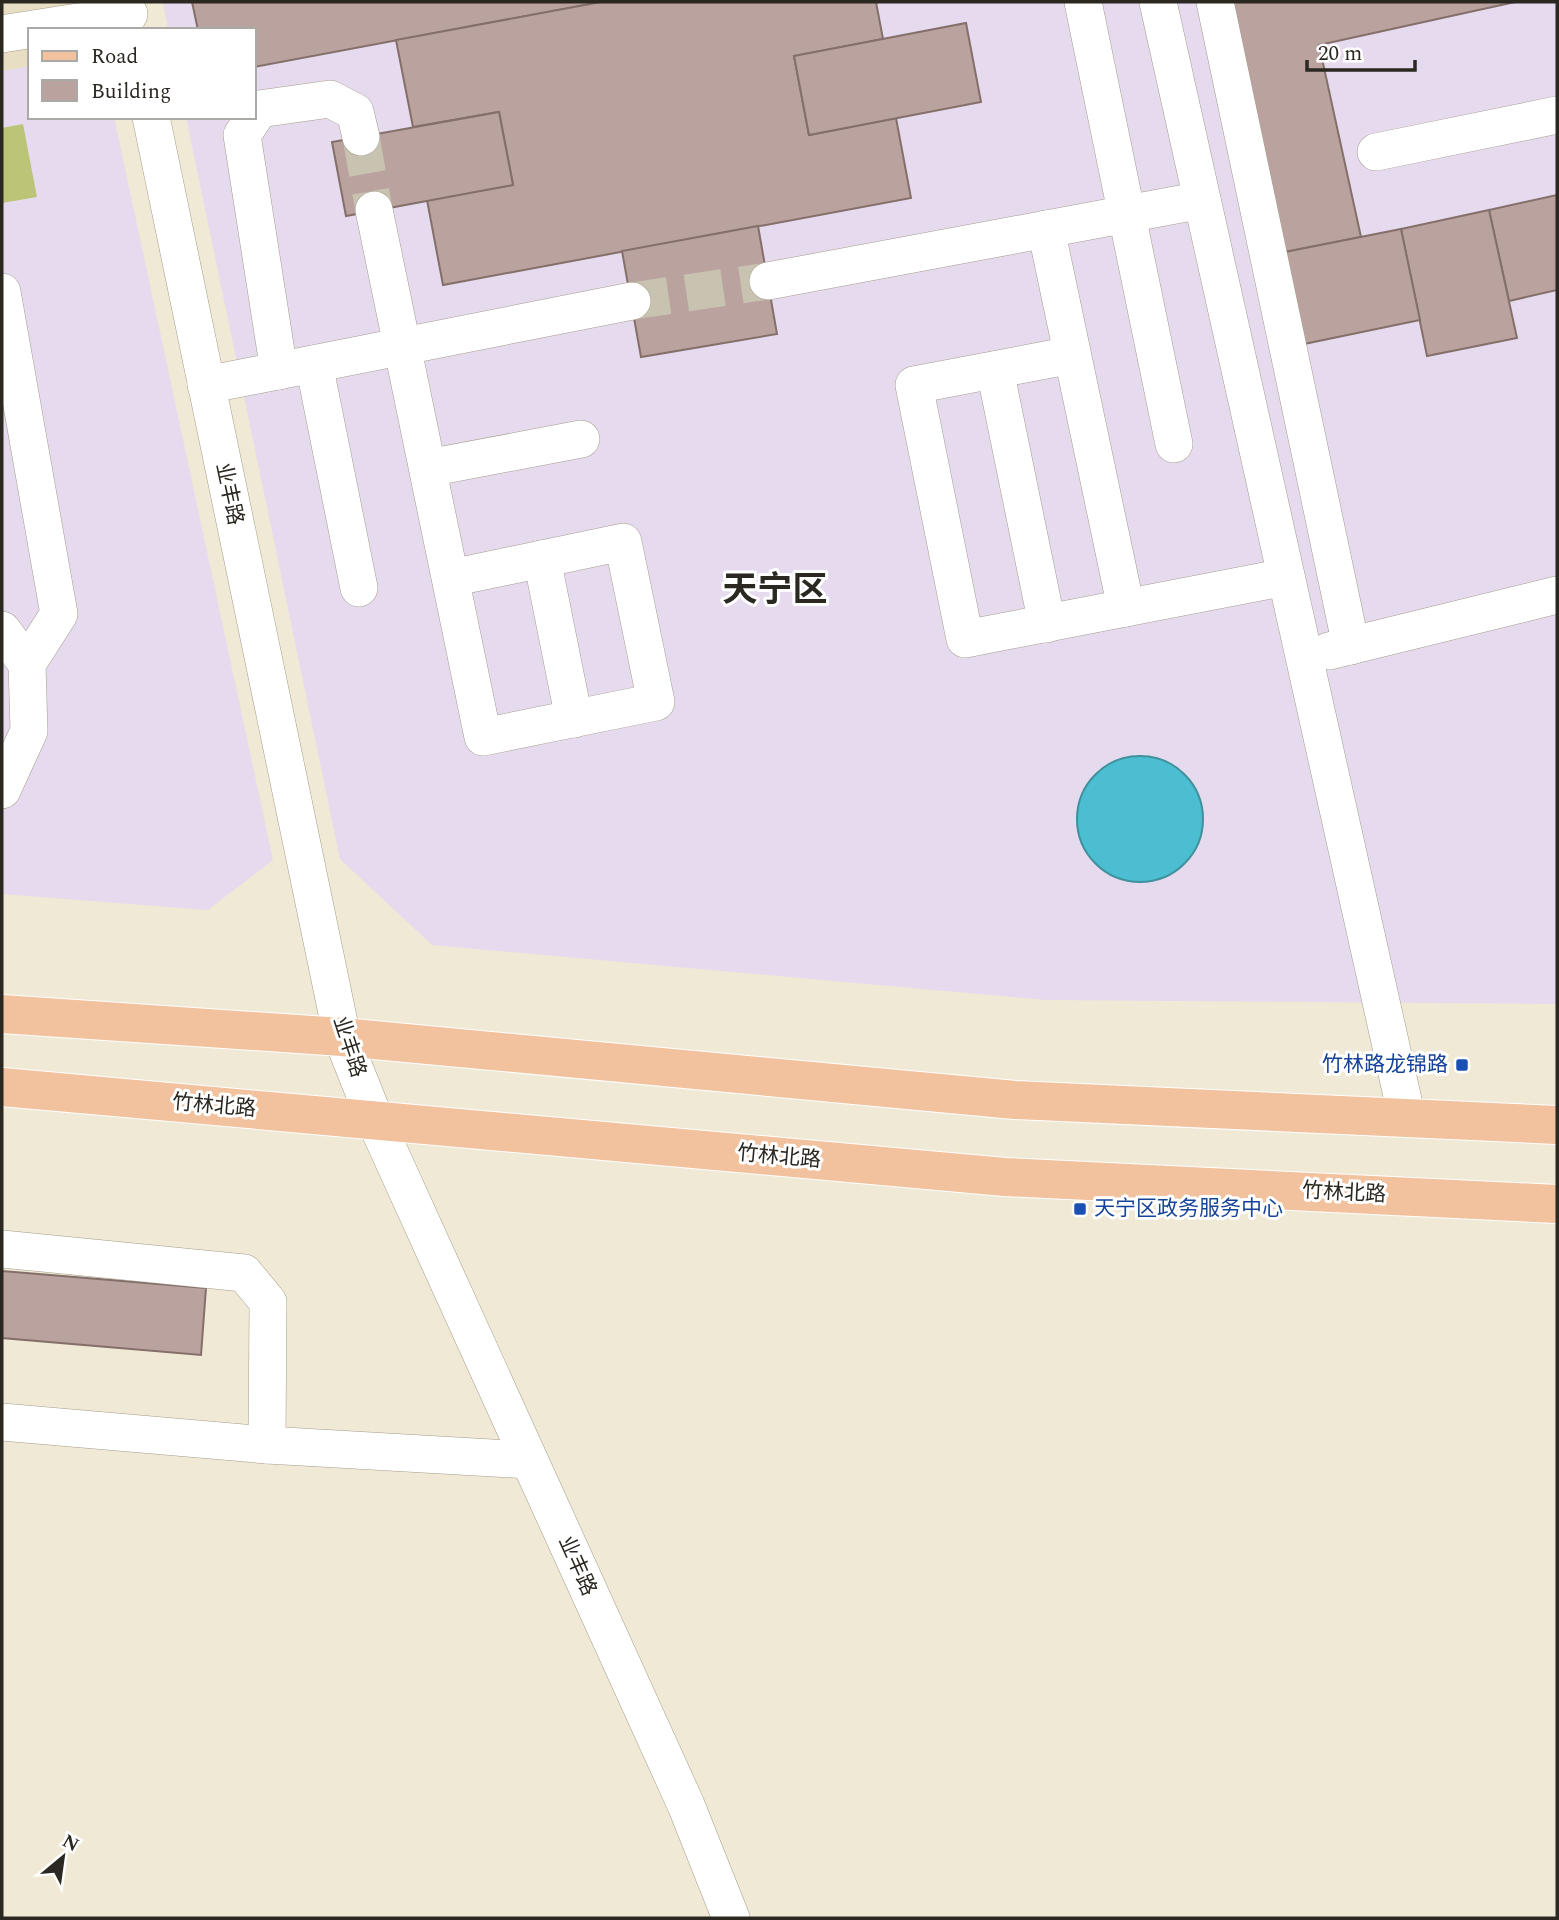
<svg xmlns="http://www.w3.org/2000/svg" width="1559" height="1920" viewBox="0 0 1559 1920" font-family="Spectral,'Noto Sans SC',serif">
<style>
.commercial{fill:#e6daee}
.built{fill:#e8dec3}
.green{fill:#bcc478}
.water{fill:#4bbed2;stroke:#41919d;stroke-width:2}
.building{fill:#baa39e;stroke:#846f6a;stroke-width:2}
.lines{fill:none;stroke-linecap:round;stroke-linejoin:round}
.minor-tunnel{stroke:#c8c2b1;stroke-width:37;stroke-dasharray:37 18;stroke-linecap:butt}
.minor-casing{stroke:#a49d8b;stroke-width:38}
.major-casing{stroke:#fff;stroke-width:40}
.minor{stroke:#fff;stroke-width:37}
.major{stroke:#f2c19d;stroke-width:38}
.transit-dot{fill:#1a4fb4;stroke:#fff;stroke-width:2.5}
.labels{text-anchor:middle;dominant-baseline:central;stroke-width:6;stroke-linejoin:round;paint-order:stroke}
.street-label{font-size:21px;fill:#2a2820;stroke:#fff}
.transit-label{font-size:21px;fill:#164399;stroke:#fff;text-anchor:end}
.town-label{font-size:35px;font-weight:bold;fill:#2a2820;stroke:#fff}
</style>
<rect width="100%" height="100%" fill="#f0e9d5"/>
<g class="commercial">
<path d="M163,2H1557V1004L1046,1000L432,945L340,859L186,117H254V30H168Z"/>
<path d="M30,66V117H114L273,860L208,910L2,894V71Z"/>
</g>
<path class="built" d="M2,2H90L30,30V66L2,71Z"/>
<path class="green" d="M23,124L37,197L2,203V128Z"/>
<circle class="water" cx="1140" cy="819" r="63"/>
<g class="building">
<path d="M192,2H601L254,67V30H198Z"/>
<path d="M601,2H876L883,39L794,56L809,135L896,118L911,198L443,285L427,200L513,185L499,112L413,127L396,40Z"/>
<path d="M1229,2H1515L1319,45L1361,237L1285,252Z"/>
<path d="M966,23L981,102L809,135L794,56Z"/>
<path d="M499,112L513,185L346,216L332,142Z"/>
<path d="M1557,195V290L1509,301L1489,210Z"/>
<path d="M1489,210L1517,338L1427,356L1401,229Z"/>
<path d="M758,226L777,334L641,357L622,251Z"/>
<path d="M1401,229L1420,320L1304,344L1285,252Z"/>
<path d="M2,1271L206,1288L201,1355L2,1338Z"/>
</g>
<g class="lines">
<g class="minor-tunnel">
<path d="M361,137L374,210"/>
<path d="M632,301L768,281"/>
</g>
<g class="minor-casing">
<g id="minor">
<path d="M1083,2L1174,444"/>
<path d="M1158,2L1407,1118"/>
<path d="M1215,2L1351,646"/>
<path d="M2,34L129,14"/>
<path d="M151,117L342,1037L375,1120L686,1805L731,1918"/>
<path d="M254,117L242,135L279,371"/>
<path d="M254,117L259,109L330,99L355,112L361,137"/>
<path d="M1376,152L1557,115"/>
<path d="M374,210L483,737L656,702L623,542L451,578"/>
<path d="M1046,229L1126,608"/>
<path d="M768,281L1202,200"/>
<path d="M2,292L59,614L27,664"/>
<path d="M1072,355L914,385L965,639L1286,577"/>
<path d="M314,364L359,588"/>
<path d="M995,370L1047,624"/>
<path d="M206,385L632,301"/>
<path d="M428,468L581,439"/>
<path d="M542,559L574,719"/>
<path d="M2,630L27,664L29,731L2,790"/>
<path d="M1329,651L1557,595"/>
<path d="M2,1249L244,1273L268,1302L267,1445"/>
<path d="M2,1422L267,1445L529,1460"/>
</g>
</g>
<g class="major-casing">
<g id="major">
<path d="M2,1014L342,1037L1015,1100L1557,1125"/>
<path d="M2,1087L1005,1177L1557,1204"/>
</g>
</g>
<use href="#minor" class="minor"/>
<use href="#major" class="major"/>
</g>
<g class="transit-dot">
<rect x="1455" y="1058" width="14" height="14" rx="3.5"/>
<rect x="1073" y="1202" width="14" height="14" rx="3.5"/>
</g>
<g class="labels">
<g class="street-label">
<text transform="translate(229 494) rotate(78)">业丰路</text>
<text transform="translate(349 1047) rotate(72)">业丰路</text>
<text transform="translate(214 1106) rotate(5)">竹林北路</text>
<text transform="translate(779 1157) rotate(5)">竹林北路</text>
<text transform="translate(1344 1193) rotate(3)">竹林北路</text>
<text transform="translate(577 1566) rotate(66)">业丰路</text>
</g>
<g class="transit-label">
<text x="1448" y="1065">竹林路龙锦路</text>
<text x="1094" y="1209" text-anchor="start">天宁区政务服务中心</text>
</g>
<g class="town-label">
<text x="775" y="590">天宁区</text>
</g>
</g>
<rect width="1559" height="1920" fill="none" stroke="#2a2820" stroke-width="7"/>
<rect x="28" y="28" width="228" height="91" fill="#ffffff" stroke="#aaa9a6" stroke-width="2"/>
<rect x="42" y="51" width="35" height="10" fill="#f2c19d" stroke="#aaa9a6" stroke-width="2"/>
<text x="91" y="63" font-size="21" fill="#2a2820">Road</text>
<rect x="42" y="80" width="35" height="21" fill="#baa39e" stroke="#aaa9a6" stroke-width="2"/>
<text x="91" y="98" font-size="21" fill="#2a2820">Building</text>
<g transform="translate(63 1857) rotate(29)" stroke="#ffffff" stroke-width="5" paint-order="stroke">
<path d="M0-5L12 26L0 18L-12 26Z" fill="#2a2820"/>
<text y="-10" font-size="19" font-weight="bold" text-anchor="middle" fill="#2a2820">N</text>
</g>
<path d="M1307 60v10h108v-10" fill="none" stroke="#2a2820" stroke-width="3.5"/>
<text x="1318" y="60" font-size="21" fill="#2a2820" stroke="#ffffff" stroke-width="5" paint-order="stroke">20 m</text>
</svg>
